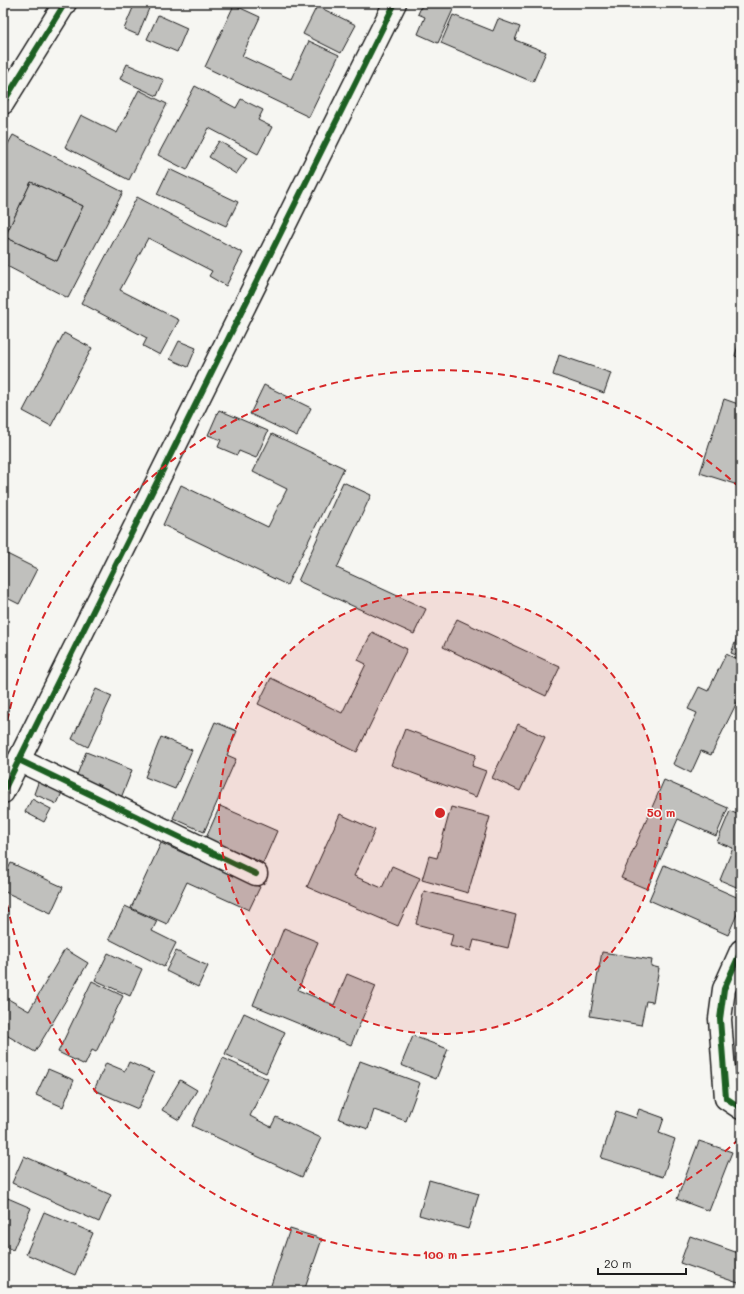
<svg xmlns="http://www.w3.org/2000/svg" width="744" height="1294" viewBox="0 0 744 1294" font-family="Mali,sans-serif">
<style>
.building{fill:#c0c0bd;stroke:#1c1c1c;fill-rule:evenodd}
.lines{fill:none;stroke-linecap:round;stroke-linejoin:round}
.minor-casing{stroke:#1c1c1c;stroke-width:25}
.minor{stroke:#f6f6f2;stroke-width:22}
.cycleway-casing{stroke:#f6f6f2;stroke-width:8}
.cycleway{stroke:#1b5e20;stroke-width:6}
.ring{fill:none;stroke:#d62828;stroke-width:2;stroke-dasharray:7 5}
.centre{fill:#d62828;stroke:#f6f6f2;stroke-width:2}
.ring-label{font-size:12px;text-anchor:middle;font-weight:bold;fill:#d62828;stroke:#f6f6f2;stroke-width:3;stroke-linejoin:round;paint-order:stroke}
</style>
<rect width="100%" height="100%" fill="#f6f6f2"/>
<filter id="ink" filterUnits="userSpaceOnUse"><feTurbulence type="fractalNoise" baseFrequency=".025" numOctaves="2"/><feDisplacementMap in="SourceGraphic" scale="8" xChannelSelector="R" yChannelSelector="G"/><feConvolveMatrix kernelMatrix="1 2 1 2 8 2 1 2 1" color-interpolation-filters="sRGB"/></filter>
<g filter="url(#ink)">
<g class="building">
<path d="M3,3H10L3,24Z"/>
<path d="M135,3H142L150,6L138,35L124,29Z"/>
<path d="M423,3H456L438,43L418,34L425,17L418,14Z"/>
<path d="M234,5L260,17L242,56L291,79L309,41L339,55L309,117L205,67Z"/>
<path d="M317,6L356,25L341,53L303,34Z"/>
<path d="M158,15L187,28L177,52L147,39Z"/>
<path d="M453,15L493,31L498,19L520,27L515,40L546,52L533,82L441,43Z"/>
<path d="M127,64L164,80L157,96L120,79Z"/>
<path d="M195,86L236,108L241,99L263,110L258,120L272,127L258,154L209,128L187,170L158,155Z"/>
<path d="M139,90L167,104L129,180L65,147L81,115L117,133Z"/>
<path d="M13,135L123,192L68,298L3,264V153ZM31,182L83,206L57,261L5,237Z"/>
<path d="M219,141L247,158L236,174L209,157Z"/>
<path d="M169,169L238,202L226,226L157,194Z"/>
<path d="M31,182L83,206L57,261L5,237Z"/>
<path d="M137,197L243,253L226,286L209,276L212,271L148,238L120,290L179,320L160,355L143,346L147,338L81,303Z"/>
<path d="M64,333L92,348L51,426L23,411Z"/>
<path d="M740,338H741V358L735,356Z"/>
<path d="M179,341L196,348L188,367L170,359Z"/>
<path d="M559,355L611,373L604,393L553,375Z"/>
<path d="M264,385L311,408L297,436L250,414Z"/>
<path d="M724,399L741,405V486L700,473Z"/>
<path d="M219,410L268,431L256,458L239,451L237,455L218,447L221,440L208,435Z"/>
<path d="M272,434L344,468L287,585L163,525L181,485L268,527L287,489L253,472Z"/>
<path d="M343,482L371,495L337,568L426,609L414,634L298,581Z"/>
<path d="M3,552L37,569L19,604L3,596Z"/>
<path d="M457,619L560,667L546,696L443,647Z"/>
<path d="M741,628V657L731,653Z"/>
<path d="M372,632L407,649L357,752L258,704L271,678L342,713L366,664L358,660Z"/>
<path d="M726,654L741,661V694L711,755L701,751L691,773L673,764L697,713L688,709L699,687L708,691Z"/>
<path d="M96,689L112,696L88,747L72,739Z"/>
<path d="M215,722L237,731L227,755L236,759L204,832L173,818Z"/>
<path d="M518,724L545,737L520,791L492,778Z"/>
<path d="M405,729L476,755L472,766L486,771L476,797L391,765Z"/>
<path d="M161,737L192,750L175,789L145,777Z"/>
<path d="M86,752L132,770L121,798L75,780Z"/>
<path d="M39,780L63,790L57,804L34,794Z"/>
<path d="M664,780L728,808L716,836L678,819L647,889L621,878Z"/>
<path d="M32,799L51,809L44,822L25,812Z"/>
<path d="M220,806L277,831L263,863L206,838Z"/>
<path d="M451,807L490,817L468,893L422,880L429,856L437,858Z"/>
<path d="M730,811L741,816V889L720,880L733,848L717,842Z"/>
<path d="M340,814L375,830L354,876L382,888L392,866L420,878L398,926L307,887Z"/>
<path d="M161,843L260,887L249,910L187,882L167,924L131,908Z"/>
<path d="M11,863L63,887L51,913L3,891V879Z"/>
<path d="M664,865L741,899V905L728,935L649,900Z"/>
<path d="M424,891L516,915L508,948L474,940L471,951L450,946L453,934L416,924Z"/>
<path d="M125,906L157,921L152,931L176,943L164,967L109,939Z"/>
<path d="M284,928L318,942L298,990L334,1005L347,974L376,986L351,1045L253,1005Z"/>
<path d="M65,949L88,963L35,1052L3,1033V996L29,1011Z"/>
<path d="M176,951L208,966L198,987L166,971Z"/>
<path d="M602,952L652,960L651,966L659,968L653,1002L646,1001L641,1025L590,1016Z"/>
<path d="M108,953L142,969L130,996L95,980Z"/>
<path d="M92,981L123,996L96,1052L92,1050L85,1065L58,1052Z"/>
<path d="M244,1013L285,1032L266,1073L225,1054Z"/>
<path d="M413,1036L448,1049L436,1079L401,1065Z"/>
<path d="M223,1058L268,1079L250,1116L271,1127L276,1117L321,1138L302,1177L192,1126Z"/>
<path d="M360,1061L420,1083L406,1121L374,1110L368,1129L339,1119Z"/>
<path d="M129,1062L154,1073L138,1109L94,1090L106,1063L125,1071Z"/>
<path d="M48,1069L74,1080L63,1107L36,1095Z"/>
<path d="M180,1080L197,1090L179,1120L162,1110Z"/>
<path d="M639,1109L664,1118L659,1133L675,1139L663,1177L601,1158L616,1111L636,1118Z"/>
<path d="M699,1141L732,1152L709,1211L677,1199Z"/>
<path d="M24,1156L111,1195L99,1222L12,1183Z"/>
<path d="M429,1180L479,1194L468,1229L419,1215Z"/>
<path d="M3,1196L31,1208L13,1250L3,1246Z"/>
<path d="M44,1212L93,1233L75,1275L26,1254Z"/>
<path d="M290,1229L322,1239L304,1291H269Z"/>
<path d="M690,1236L741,1254V1284L680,1263Z"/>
</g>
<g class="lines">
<g class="minor-casing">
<g id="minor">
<path d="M3,103L65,3"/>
<path d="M19,760L256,874"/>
<path d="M3,792L395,3"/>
<path d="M741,951L724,989L720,1019L726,1098L741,1108"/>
</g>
</g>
<use href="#minor" class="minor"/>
<g class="cycleway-casing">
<g id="cycleway">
<path d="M3,103L65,3"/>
<path d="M19,760L256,874"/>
<path d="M3,792L395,3"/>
<path d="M741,951L724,989L720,1019L726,1098L741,1108"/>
</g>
</g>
<use href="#cycleway" class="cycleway"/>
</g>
</g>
<circle cx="440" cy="813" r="221" fill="#d62828" fill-opacity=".12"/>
<g class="ring">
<circle cx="440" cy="813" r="221"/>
<path d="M739 1139A442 442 0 0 1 3 882M3 744A442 442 0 0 1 739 487"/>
</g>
<circle cx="440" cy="813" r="6" class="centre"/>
<g class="ring-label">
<text x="661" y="817">50 m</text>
<text x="440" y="1259">100 m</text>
</g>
<rect width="744" height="1294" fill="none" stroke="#f6f6f2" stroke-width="16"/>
<rect x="8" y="8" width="728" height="1278" fill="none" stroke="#1c1c1c" stroke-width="1.5" filter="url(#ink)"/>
<path d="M598 1268v6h88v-6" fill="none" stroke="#1c1c1c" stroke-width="2"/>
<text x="604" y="1268" font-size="12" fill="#1c1c1c" stroke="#f6f6f2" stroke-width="3" paint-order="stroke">20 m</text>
</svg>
